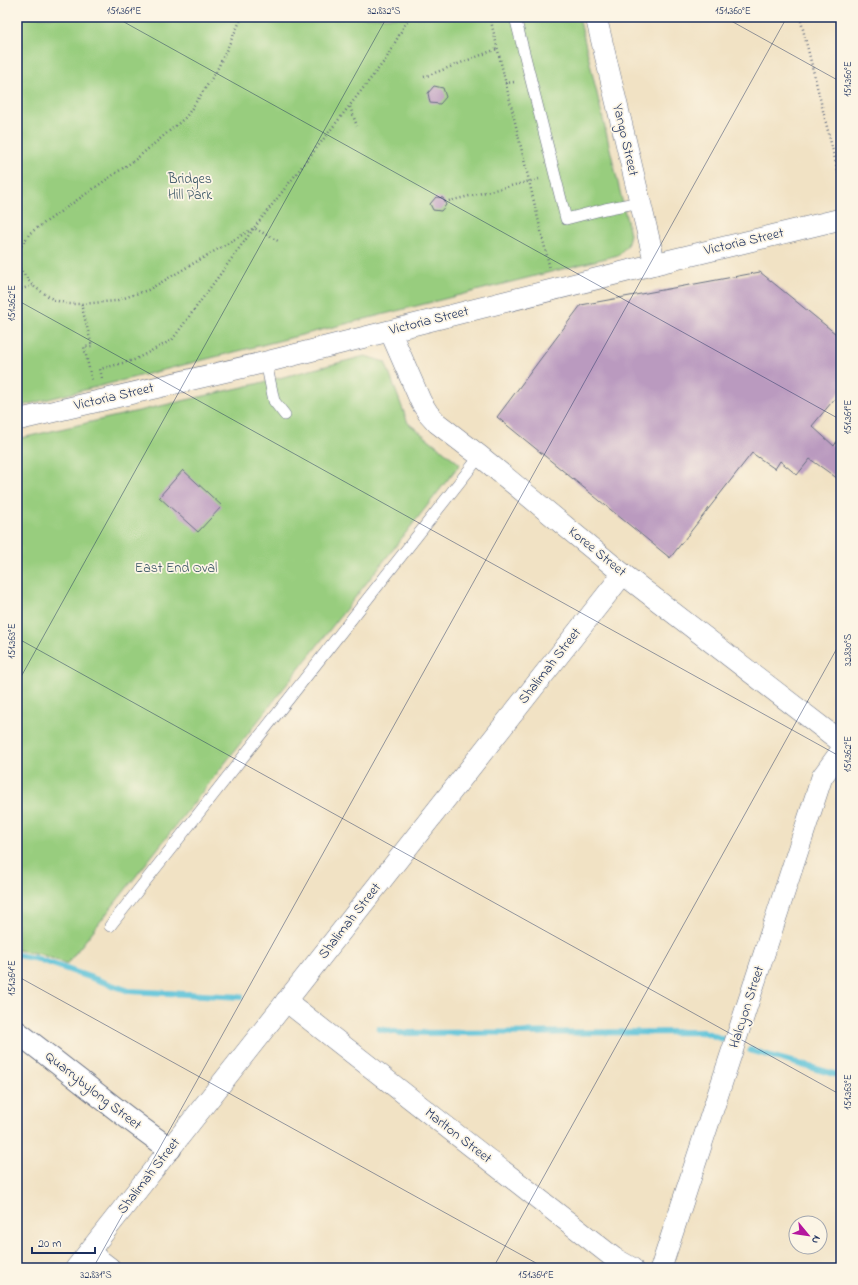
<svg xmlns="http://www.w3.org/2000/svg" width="858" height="1285" viewBox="0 0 858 1285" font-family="'Indie Flower',sans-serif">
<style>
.green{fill:#98cd7e;stroke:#5a7e6e}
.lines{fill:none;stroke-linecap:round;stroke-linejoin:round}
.stream{stroke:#5cc2d9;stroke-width:6}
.building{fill:#ba9abf}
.service-casing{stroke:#666e82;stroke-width:12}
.minor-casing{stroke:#666e82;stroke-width:22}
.tertiary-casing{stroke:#666e82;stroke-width:24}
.path{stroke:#666e82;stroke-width:2.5;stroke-dasharray:1 3;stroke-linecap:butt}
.service{stroke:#fff;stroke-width:11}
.minor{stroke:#fff;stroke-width:21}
.tertiary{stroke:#fff;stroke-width:22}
.ticks{fill:none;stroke:#1b2f5e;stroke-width:1;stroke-opacity:0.45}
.labels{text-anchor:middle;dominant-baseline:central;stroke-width:3.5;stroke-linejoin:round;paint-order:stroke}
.street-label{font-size:14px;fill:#1b2f5e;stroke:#fcf5e5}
.park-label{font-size:14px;fill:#3a5666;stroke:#fcf5e5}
.neatline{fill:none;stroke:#1b2f5e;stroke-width:1.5}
.ticks-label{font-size:10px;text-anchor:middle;fill:#1b2f5e}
</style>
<rect width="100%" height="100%" fill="#fcf5e5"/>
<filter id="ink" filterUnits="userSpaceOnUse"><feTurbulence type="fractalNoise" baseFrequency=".025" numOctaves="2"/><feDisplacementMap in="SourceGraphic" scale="8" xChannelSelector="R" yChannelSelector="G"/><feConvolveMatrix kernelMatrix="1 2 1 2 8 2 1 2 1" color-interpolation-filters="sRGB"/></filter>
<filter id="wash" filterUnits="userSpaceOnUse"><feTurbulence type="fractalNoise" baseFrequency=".012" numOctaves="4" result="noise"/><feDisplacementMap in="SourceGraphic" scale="16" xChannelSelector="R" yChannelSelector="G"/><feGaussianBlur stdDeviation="0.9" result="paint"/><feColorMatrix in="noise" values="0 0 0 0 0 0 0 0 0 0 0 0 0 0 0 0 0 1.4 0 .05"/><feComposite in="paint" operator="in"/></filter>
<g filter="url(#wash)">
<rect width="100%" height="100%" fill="#f1e2c4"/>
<g class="green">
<path d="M17,17H579L630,234L627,246L618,255L17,407Z"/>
<path d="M365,356L385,362L408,423L460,464L67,964L40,954L17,950V439L256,384Z"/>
</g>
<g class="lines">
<g class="stream">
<path d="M17,955L38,959L129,991L241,997"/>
<path d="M379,1029L401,1033L704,1032L722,1039"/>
<path d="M750,1050L841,1076"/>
</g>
</g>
<g id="blocks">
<g class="building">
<path d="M434,86L443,88L446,97L440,104L430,103L428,93Z"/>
<path d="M436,197L443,198L445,202L446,205L441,211L433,210L430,204Z"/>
<path d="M760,272L841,338V391L812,426L834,446L841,435V481L810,459L797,475L780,461L775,469L752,453L670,558L497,417L581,305Z"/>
<path d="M183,470L222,506L198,532L159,497Z"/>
</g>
</g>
</g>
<g filter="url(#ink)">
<use href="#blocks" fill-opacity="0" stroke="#666e82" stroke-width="1"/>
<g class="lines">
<g class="service-casing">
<g id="service">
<path d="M515,17L566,219L605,209L640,202"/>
<path d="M266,362L274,401L285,415"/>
<path d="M110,926L480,456"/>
</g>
</g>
<g class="minor-casing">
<g id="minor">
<path d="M596,17L655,264"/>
<path d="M390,331L421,402L428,413L437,423L480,456L623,574L841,742"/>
<path d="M17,420L266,362L655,264L841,219"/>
<path d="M286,1001L614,1258L632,1268"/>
<path d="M89,1252L110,1268"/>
<path d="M76,1268L623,574"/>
<path d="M661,1268L822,777L841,751"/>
</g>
</g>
<g class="tertiary-casing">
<path id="tertiary" d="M17,1032C68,1070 117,1112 170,1149"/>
</g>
<g class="path">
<path d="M242,17L216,72L186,117L136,159L30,233L18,251L20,269L33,286L54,300L69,304H81L115,301L148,290L254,228L386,59L409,17"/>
<path d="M490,17L550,269"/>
<path d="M800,17L841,184"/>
<path d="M424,77L497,49"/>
<path d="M505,83L515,82"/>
<path d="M350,107L357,126"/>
<path d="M445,202L539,179"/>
<path d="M17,290L33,286"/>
<path d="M81,304L92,346L84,347L92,381L93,380"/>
<path d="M102,378L100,369L134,360L172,340L254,228L280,242"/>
</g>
<use href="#service" class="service"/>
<use href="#minor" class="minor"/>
<use href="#tertiary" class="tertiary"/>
</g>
</g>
<path class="ticks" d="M115,17L841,420M724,17L841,82M17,300L841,757M17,638L841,1095M17,684L387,17M17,976L545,1268M93,1268L787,17M493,1268L841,641"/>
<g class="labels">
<g class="street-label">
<text transform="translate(625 140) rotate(77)">Yango Street</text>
<text transform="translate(744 242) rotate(-13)">Victoria Street</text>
<text transform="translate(429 321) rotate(-14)">Victoria Street</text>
<text transform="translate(114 397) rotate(-13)">Victoria Street</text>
<text transform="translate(597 552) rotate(39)">Koree Street</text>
<text transform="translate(550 666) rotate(-52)">Shalimah Street</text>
<text transform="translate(350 921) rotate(-52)">Shalimah Street</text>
<text transform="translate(747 1007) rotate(-72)">Halcyon Street</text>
<text transform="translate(93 1091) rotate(38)">Quarrybylong Street</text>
<text transform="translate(458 1136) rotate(38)">Marlton Street</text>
<text transform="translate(149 1176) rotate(-52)">Shalimah Street</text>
</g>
<g class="park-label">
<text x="190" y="179">Bridges<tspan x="190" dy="16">Hill Park</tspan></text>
<text x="176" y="568">East End Oval</text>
</g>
</g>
<rect width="858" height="1285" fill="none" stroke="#fcf5e5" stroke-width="44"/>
<g transform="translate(808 1235) rotate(119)"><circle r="19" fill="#fcf5e5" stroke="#a2a6af"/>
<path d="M0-3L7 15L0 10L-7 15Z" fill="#b5179e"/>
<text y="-6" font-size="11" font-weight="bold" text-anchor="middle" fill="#1b2f5e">N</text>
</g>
<path d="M32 1247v6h63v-6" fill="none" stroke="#1b2f5e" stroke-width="2"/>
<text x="38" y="1247" font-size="12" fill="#1b2f5e" stroke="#fcf5e5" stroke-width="3" paint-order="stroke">20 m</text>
<rect x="22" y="22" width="814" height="1241" class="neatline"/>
<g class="ticks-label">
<text x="124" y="14">151.361°E</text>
<text x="384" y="14">32.832°S</text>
<text x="733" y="14">151.360°E</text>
<text transform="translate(847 79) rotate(-90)" y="4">151.360°E</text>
<text transform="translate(11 303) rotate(-90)" y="4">151.362°E</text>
<text transform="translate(847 417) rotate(-90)" y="4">151.361°E</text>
<text transform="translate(11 641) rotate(-90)" y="4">151.363°E</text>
<text transform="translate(847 650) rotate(-90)" y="4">32.830°S</text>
<text transform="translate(847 754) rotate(-90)" y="4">151.362°E</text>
<text transform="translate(11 978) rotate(-90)" y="4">151.364°E</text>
<text transform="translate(847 1092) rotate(-90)" y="4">151.363°E</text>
<text x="96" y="1278">32.831°S</text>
<text x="536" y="1278">151.364°E</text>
</g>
</svg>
